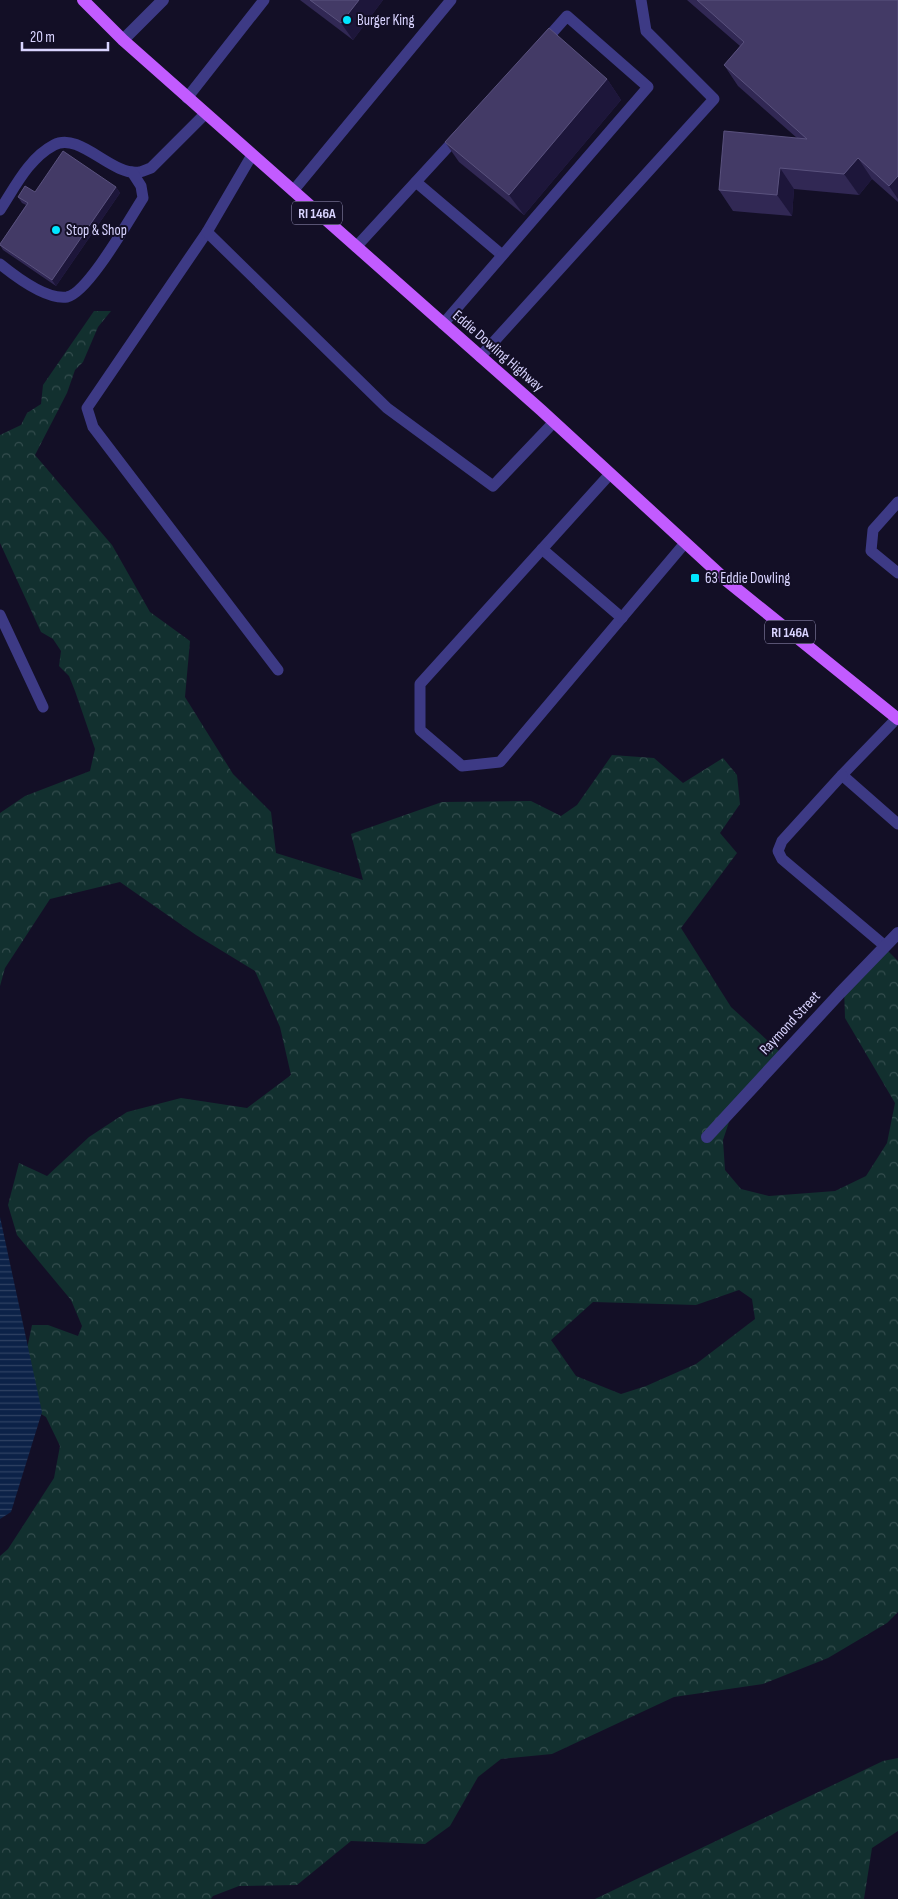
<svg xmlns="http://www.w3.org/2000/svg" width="898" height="1899" viewBox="0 0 898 1899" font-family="'Sofia Sans Condensed',sans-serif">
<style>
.forest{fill:url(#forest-crowns);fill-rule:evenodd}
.water{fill:url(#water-rules)}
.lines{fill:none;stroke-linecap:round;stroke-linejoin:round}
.service{stroke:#3d3a85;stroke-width:11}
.minor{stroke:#3d3a85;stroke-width:12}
.primary{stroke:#c25bff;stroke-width:12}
.wall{fill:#312854}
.shaded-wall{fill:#1d163a}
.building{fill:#433a66;stroke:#5a527e}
.poi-dot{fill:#00e5ff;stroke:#130f26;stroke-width:2}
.labels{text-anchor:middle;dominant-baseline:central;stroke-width:4;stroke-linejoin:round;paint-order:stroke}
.shield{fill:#130f26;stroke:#9e99be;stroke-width:1}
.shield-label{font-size:14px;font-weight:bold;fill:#d9d4ff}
.poi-label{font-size:15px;fill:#d9d4ff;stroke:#130f26;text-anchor:start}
.street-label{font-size:15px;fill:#d9d4ff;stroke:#130f26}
</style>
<defs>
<pattern id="forest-crowns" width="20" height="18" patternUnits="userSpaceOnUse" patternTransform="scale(1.25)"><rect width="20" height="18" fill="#12302f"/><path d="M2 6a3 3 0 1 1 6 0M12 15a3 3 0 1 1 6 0" fill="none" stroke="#344d4e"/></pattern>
<pattern id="water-rules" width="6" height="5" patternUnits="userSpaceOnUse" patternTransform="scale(1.25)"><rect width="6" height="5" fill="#0c2248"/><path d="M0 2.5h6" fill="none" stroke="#2f4163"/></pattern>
</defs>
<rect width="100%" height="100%" fill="#130f26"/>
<g class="forest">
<path d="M94,311H111L98,327L83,362L75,370L67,393L35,455L112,545L150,612L190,641L185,697L233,774L271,812L276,853L363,880L351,834L442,802L531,801L561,816L577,805L612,755L654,758L683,783L723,758L737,775L740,804L720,833L737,853L681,928L731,1007L779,1051L733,1110L723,1140L725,1170L741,1189L769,1196L835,1191L866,1176L887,1143L895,1103L845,1018L844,987L885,948L898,961V1612L887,1623L828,1658L763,1684L674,1697L552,1754L501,1759L478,1777L450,1826L425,1844L351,1841L297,1885L239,1886L213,1896L211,1899H0V1556L8,1549L54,1478L60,1446L46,1417L26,1405L20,1382L32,1325H48L78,1336L82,1326L71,1300L17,1235L8,1205L19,1163L47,1176L89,1137L127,1112L181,1098L247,1108L291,1075L280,1027L255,971L196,935L120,882L50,899L5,968L0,986V813L25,796L90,771L95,749L75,691L69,676L59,666L61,651L53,639L41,632L0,543V435L21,425L27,413L41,404L43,385ZM739,1290L752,1299L755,1319L696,1364L646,1386L621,1394L576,1376L551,1340L593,1302L696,1305Z"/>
<path d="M898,1758V1831L872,1848L864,1899H595L883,1761Z"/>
</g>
<path class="water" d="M0,1217L42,1412L11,1512L0,1519Z"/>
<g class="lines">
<g class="service">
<path d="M187,98L264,0"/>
<path d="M252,155L207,232L87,408L93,427L278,670"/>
<path d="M416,182L502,255"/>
<path d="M293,191L451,0"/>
<path d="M0,210C15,187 29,158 54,145C80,131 112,177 140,172C144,171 148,169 151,168L205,114"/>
<path d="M207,232L387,408L493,486L554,422"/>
<path d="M356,247L458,136"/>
<path d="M0,264C16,277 46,300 67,297C88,293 130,218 143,198L141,186L132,172"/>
<path d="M443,324L648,87L567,16L543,43"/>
<path d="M480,357L714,99L646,31L641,0"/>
<path d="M610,474L420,684V730L462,766L500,762L685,543"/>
<path d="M898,502L873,530L871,551L898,573"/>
<path d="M542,549L622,618"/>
<path d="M0,615L43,707"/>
<path d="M897,718L842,775L898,824"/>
<path d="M842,775L782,841L778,851L782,859L885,946"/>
</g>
<g class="minor">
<path d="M123,40L163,0"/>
<path d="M707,1137L840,993L898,933"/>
</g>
<path class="primary" d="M83,0L123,40L541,410L727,581L898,719"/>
</g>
<g class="wall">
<path d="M300,0H383L353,40Z"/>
<path d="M687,0H898V202L872,179L859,195L794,189L792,216L733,211L719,190L797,138L738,86L724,65L740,46Z"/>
<path d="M607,79L621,100L524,215L459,162L445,142Z"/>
<path d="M116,187L120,193L56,286L3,250L0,245V244L26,205L22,203L18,197L35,192Z"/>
</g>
<g class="shaded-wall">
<path d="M359,0H383L353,40L341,23Z"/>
<path d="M607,79L621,100L524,215L509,195Z"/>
<path d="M858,158L872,179L859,195L844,174Z"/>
<path d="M780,168L794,189L792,216L777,195Z"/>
<path d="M898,176V199L889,186Z"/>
<path d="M116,187L120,193L56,286L52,280Z"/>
</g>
<g class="building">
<path d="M310,0H359L341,23Z"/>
<path d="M697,0H898V176L889,186L858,158L844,174L780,168L777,195L719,190L724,131L807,139L724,65L744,42Z"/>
<path d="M549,28L607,79L509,195L445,142Z"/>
<path d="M63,151L116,187L52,280L0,245V244L28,203L18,197L25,186L35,192Z"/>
</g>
<g class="poi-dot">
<circle cx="347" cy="20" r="5"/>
<circle cx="56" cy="230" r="5"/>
<rect x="690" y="573" width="10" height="10" rx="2.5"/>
</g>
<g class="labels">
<g class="shield">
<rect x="292" y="201.5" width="50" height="23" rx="4"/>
<rect x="765" y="620.5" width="50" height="23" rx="4"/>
</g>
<g class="shield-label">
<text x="317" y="213">RI 146A</text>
<text x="790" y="632">RI 146A</text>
</g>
<g class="poi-label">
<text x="357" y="20">Burger King</text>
<text x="66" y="230">Stop &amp; Shop</text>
<text x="705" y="578">63 Eddie Dowling</text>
</g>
<g class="street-label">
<text transform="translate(498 351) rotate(41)">Eddie Dowling Highway</text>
<text transform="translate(790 1023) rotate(-47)">Raymond Street</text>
</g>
</g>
<path d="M22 42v8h86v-8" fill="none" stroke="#d9d4ff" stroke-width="2.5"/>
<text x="30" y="42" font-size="15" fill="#d9d4ff" stroke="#130f26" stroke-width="4" paint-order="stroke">20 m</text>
</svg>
